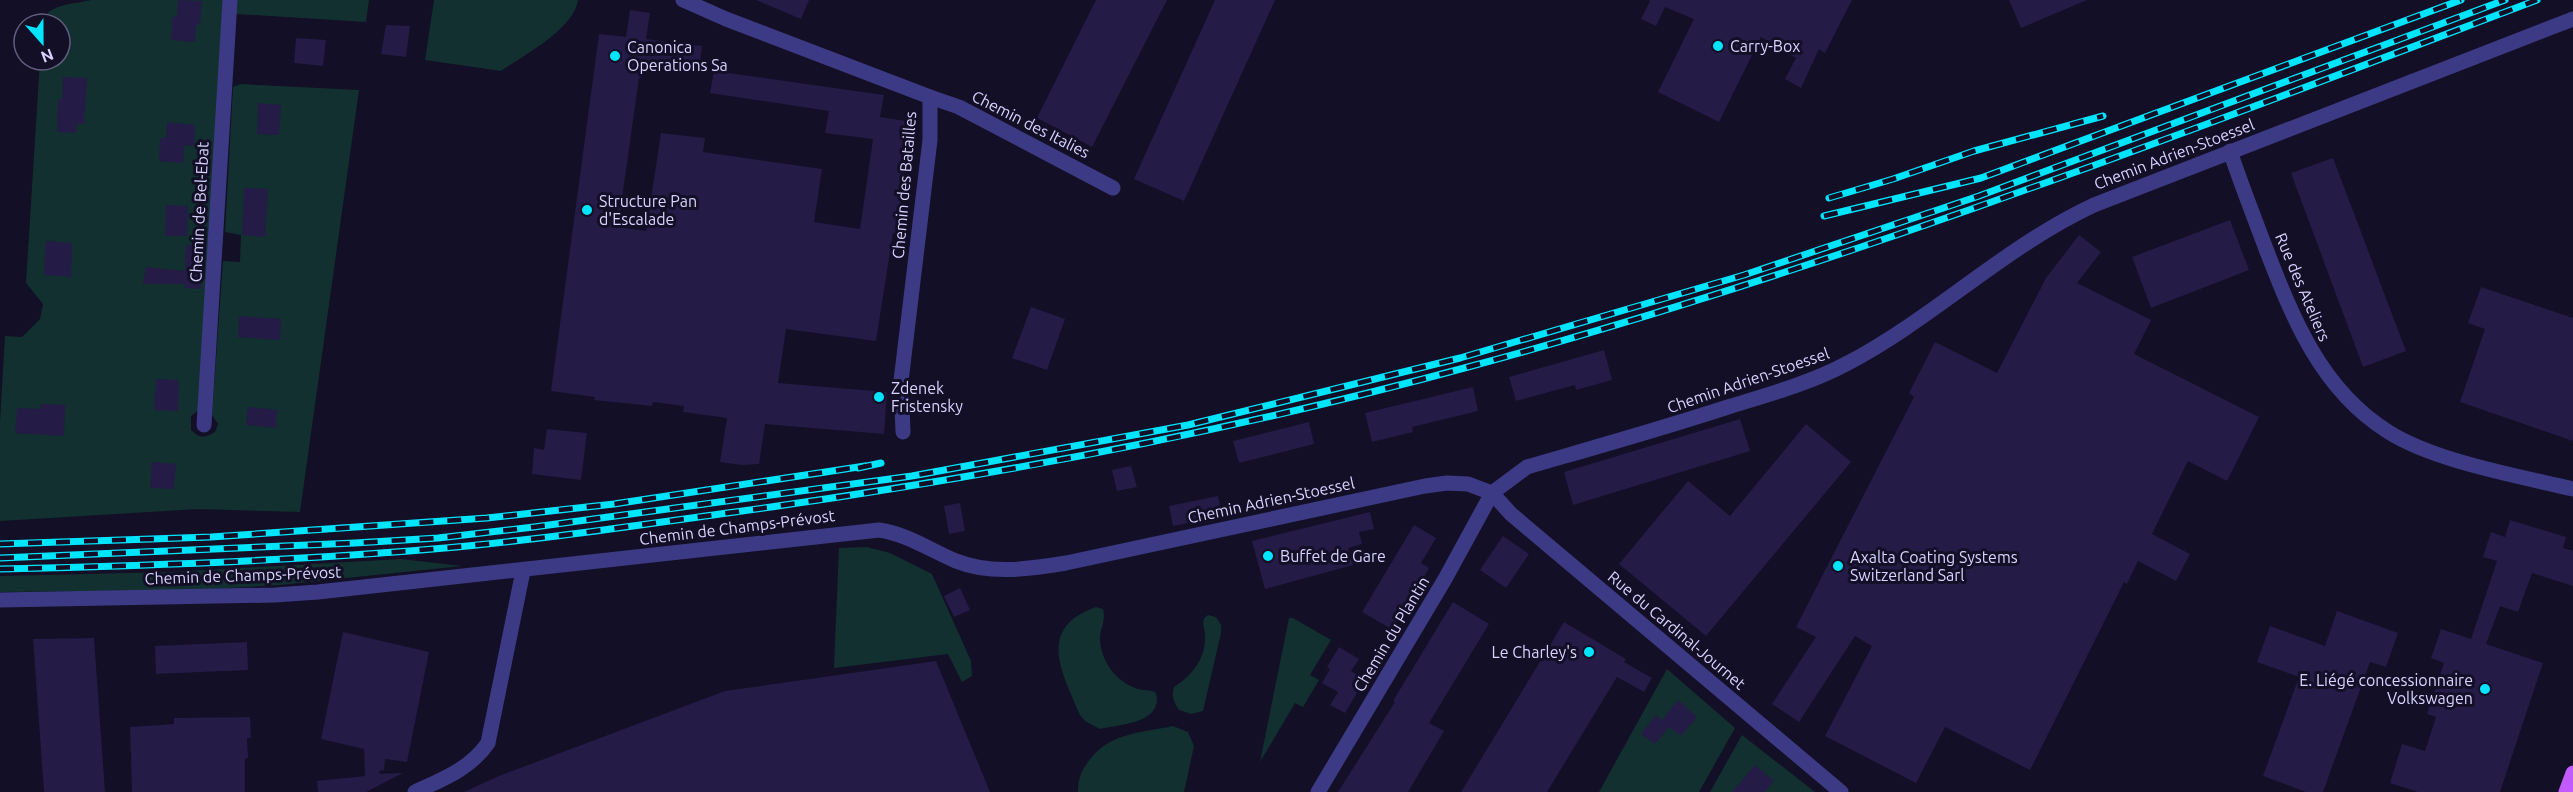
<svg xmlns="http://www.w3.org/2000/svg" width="2573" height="792" viewBox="0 0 2573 792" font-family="Ubuntu,sans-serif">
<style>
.green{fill:#12302f}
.building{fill:#241b47}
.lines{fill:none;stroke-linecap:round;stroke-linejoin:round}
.street{stroke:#3d3a85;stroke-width:15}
.primary{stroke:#c25bff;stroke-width:15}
.rail-casing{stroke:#00e5ff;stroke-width:7}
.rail{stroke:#130f26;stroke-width:4.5;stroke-dasharray:14;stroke-linecap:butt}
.poi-dot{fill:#00e5ff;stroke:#130f26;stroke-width:2}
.labels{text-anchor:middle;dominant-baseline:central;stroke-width:6;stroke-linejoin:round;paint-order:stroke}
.poi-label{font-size:16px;fill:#d9d4ff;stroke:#130f26;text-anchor:start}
.street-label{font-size:16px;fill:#d9d4ff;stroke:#130f26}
</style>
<rect width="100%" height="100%" fill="#130f26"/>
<g class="green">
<path d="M91,0H224L199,410L191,416V430C200,439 204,438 215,432L218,424L212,415L223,261L240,262L241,235L225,232L233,87L241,84L359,90L300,512L199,509L0,521V422L5,336L22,337L40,319L43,304L26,283L40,60H60V24H42C44,4 75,4 91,0Z"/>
<path d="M237,0H369L366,22L236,14Z"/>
<path d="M434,0H578C574,29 524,55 501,71L425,60Z"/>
<path d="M867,547L890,553L932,574L971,661L972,676L962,682L948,654L834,668L839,548Z"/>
<path d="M401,559L462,566L280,585L196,590L0,592V576L170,572Z"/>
<path d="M1096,607L1103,609C1106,619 1101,627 1100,637C1100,661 1116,682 1138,689C1145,691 1150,689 1156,693C1163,723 1122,724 1100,729L1085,721L1080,715C1062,672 1036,628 1096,607Z"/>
<path d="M1208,615L1216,617L1221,625V633L1203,711L1191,714L1179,710C1174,703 1171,696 1174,687C1192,676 1206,658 1205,636C1205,629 1202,625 1204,618Z"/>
<path d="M1289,618H1293L1331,640L1310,675L1319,680L1303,707L1295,703L1260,762Z"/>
<path d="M1667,669L1735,728L1699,792H1599Z"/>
<path d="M1173,726L1188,732L1194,746L1184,792H1078C1078,776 1082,770 1091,758C1112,732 1142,733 1173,726Z"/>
<path d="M1742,735L1815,792H1710Z"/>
</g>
<g class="building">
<path d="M178,0L202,1L200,24L196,25L195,42L171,40L172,17H177Z"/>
<path d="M756,0H809L801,19Z"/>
<path d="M1096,0H1167L1092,147L1037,118Z"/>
<path d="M1215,0H1275L1184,201L1134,179Z"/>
<path d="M1648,0H1852L1825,53L1819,49L1801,88L1785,79L1796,58L1761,37L1719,122L1658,92L1694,19L1665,7L1656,26L1641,19L1650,1Z"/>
<path d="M2009,0H2087L2021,28Z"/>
<path d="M630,10L650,13L646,39L702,46L699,70L643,61L641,78H639L618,227L646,231L661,133L705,138L703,152L822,169L814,222L860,229L873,139L825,133L829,111L710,93L714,71L884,95L880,117L912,122L896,234L893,233L876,341L786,329L778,383L887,392L884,434L765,424L759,464L742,465L720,462L727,418L683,412L684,406L653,402L652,406L594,400L595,397L551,391L599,34L626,37Z"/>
<path d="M386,25L410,26L406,57L381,54Z"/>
<path d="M296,38L326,40L323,66L294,63Z"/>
<path d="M63,77L87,78L84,124H77L76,133L57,132L58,99H62Z"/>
<path d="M258,103L281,105L279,135L257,134Z"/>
<path d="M167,122L195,125L194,146L184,145L183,163L159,161L160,138H166Z"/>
<path d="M2333,158L2406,351L2363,367L2291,173Z"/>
<path d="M244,188L268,189L265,237L242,235Z"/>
<path d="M166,205L188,206L187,236H165Z"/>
<path d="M2230,220L2249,270L2151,308L2132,257Z"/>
<path d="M2079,235L2101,252L2077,283L2151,320L2134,354L2259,417L2227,481L2188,461L2152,534L2190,554L2176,581L2138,561L2127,584L2124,582L2030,770L1945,727L1916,783L1825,736L1872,646L1855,636L1799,722L1772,704L1816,637L1796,627L1914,397L1909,393L1935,342L1997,373L2046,278Z"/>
<path d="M46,241L72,243L71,277L44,275Z"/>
<path d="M186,245L205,246L201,289L184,288L185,284H143L146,267L185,271Z"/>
<path d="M2481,287L2573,318V441L2460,402L2485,329L2468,323Z"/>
<path d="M1031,307L1065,319L1047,370L1012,358Z"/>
<path d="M239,316L281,319L280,340L238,337Z"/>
<path d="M1604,350L1612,380L1576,390L1575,385L1516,401L1509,377Z"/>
<path d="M156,379L179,380L178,411L154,410Z"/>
<path d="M1473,387L1478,411L1412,427L1413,432L1372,442L1365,413Z"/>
<path d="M41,404L65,405L64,436L15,433L17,408L40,409Z"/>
<path d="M248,407L277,410L276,428L246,425Z"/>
<path d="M1740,419L1750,451L1573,505L1564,472Z"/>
<path d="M1309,422L1314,444L1239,463L1233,441Z"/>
<path d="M1806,424L1851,462L1706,636L1619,564L1688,481L1730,516Z"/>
<path d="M547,429L587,433L581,480L532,474L534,448L544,450Z"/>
<path d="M152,462L176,464L174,489L150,488Z"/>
<path d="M1131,466L1137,487L1117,491L1112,470Z"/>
<path d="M1218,496L1222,516L1173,526L1169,506Z"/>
<path d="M960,503L965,531L949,534L944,506Z"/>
<path d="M1370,512L1374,529L1359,532L1362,544L1348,548L1353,565L1265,589L1252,541Z"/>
<path d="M2510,520L2566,537L2563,548L2573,551V586L2532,573L2518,612L2500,606L2486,644L2543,663L2500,792H2418L2390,783L2402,744L2425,751L2436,717L2427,714L2444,663L2431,658L2441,629L2471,639L2497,561L2483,557L2491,532L2505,537Z"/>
<path d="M1414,525L1436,538L1421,563L1429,568L1393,630L1362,612Z"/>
<path d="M1503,536L1529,554L1506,588L1480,570Z"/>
<path d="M960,588L970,610L954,617L944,596Z"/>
<path d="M1453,602L1489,624L1429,723L1444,731L1408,792H1338L1395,702L1393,701Z"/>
<path d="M2337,611L2398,633L2386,667L2370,662L2323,792H2306L2263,776L2299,677L2257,662L2270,626L2325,646Z"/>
<path d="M1564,622L1626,659L1624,662L1652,678L1644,692L1617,677L1547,792H1461Z"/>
<path d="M343,632L429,652L407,762L385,759L384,770L379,771L380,774L403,773L366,792H318L317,781L365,776L364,749L321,739Z"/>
<path d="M94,638L105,792H44L33,639Z"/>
<path d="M247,642L248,670L156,674L155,646Z"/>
<path d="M1339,647L1359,659L1351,671L1362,678L1358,684L1361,686L1345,713L1330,705L1338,692L1322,683L1330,669L1327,667Z"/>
<path d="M936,661L990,792H464L499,776L725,691Z"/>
<path d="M1678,700L1697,717L1681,736L1669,727L1655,744L1641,734L1656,715L1662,720Z"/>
<path d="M250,717L251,738H247L248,758L245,759V792H132L130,727L174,724V718Z"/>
<path d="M1755,765L1774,781L1764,792H1732Z"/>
</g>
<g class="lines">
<g class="street">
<path d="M683,0L726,19L930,97V140L901,381L903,432"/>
<path d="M930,97L959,107L1113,188"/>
<path d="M2230,151C2241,184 2254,217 2266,249C2293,319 2321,389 2387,431C2433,461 2518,476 2573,489"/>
<path d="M204,425L230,0"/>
<path d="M0,600L275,595L318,592L879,530C907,534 930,550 956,561C991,575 1030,569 1066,563L1425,486L1447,483L1468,484L1492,493L1511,514L1841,792"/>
<path d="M415,792C443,779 470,769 488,743L523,571"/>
<path d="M1318,792L1445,579L1492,493L1527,467C1596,447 1664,428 1731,406C1770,394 1810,383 1846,364C1934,318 2004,247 2094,205L2573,19"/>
</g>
<path class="primary" d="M2566,792L2573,773"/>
<g class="rail-casing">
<g id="rail">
<path d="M1829,198L1893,179L1974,151L2103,116"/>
<path d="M1824,216L1981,178L2461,0"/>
<path d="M858,468L881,463"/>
<path d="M0,544L211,537L487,518L614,504L865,466"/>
<path d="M0,558L355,543L438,538L534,527L912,476L1188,425L1460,358L1744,275L1979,196L2505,0"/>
<path d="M0,569C145,566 289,561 433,549C529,541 625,527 720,514C973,480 1222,434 1468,367C1832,269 2184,133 2537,0"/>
</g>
</g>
<use href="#rail" class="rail"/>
</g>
<g class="poi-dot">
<circle cx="1718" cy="46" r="6"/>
<circle cx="615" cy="56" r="6"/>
<circle cx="587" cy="210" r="6"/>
<circle cx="879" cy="397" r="6"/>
<circle cx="1268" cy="556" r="6"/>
<circle cx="1838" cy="566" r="6"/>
<circle cx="1589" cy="652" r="6"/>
<circle cx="2485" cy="689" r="6"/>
</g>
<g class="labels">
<g class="poi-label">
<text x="1730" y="46">Carry-Box</text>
<text x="627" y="47">Canonica<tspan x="627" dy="18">Operations Sa</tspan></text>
<text x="599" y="201">Structure Pan<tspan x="599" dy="18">d'Escalade</tspan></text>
<text x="891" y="388">Zdenek<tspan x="891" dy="18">Fristensky</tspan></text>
<text x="1280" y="556">Buffet de Gare</text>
<text x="1850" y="557">Axalta Coating Systems<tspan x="1850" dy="18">Switzerland Sarl</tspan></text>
<text x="1577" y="652" text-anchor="end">Le Charley's</text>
<text x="2473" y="680" text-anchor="end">E. Liégé concessionnaire<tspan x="2473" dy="18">Volkswagen</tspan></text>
</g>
<g class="street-label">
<text transform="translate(1031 124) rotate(27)">Chemin des Italies</text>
<text transform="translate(2174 154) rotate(-21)">Chemin Adrien-Stoessel</text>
<text transform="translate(904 185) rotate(-85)">Chemin des Batailles</text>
<text transform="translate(199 212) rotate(-87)">Chemin de Bel-Ebat</text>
<text transform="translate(2303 287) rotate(67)">Rue des Ateliers</text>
<text transform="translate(1748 380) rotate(-19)">Chemin Adrien-Stoessel</text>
<text transform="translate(1271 500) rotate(-12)">Chemin Adrien-Stoessel</text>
<text transform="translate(737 527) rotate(-7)">Chemin de Champs-Prévost</text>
<text transform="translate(243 575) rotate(-2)">Chemin de Champs-Prévost</text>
<text transform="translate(1677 630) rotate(40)">Rue du Cardinal-Journet</text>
<text transform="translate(1391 634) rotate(-59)">Chemin du Plantin</text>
</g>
</g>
<g transform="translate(42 42) rotate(159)"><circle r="28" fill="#130f26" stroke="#625e7d" stroke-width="1.5"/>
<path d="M0-4.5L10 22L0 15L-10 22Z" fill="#00e5ff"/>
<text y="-9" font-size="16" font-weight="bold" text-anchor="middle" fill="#d9d4ff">N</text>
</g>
</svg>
